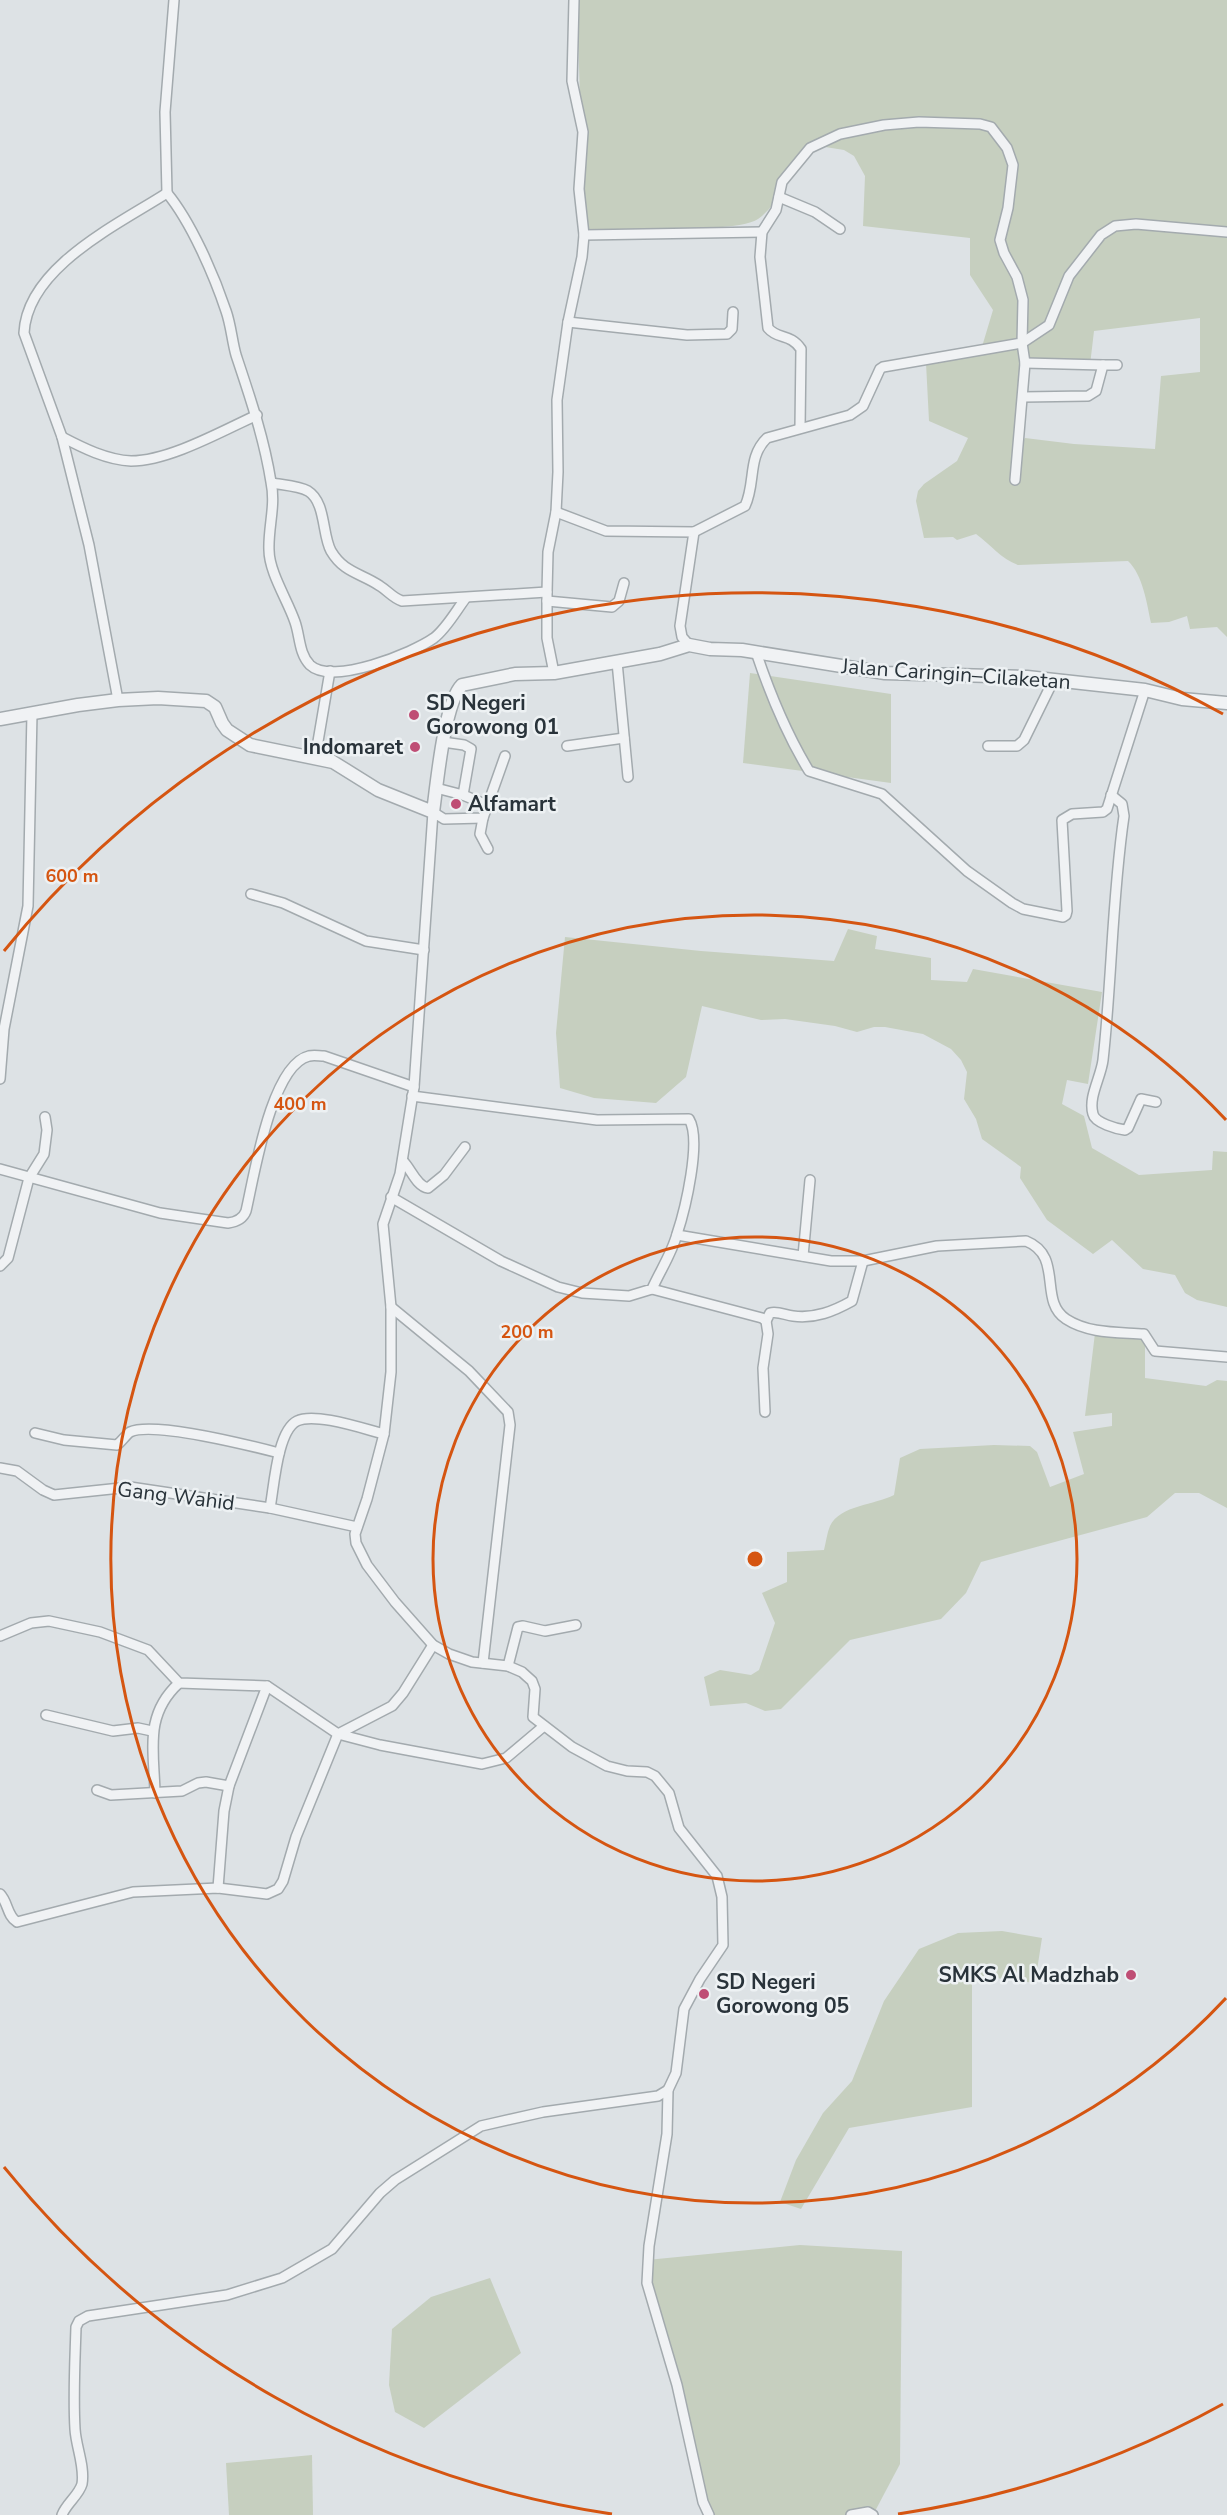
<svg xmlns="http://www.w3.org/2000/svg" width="1227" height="2515" viewBox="0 0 1227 2515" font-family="'Nunito Sans',sans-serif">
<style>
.green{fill:#c6cfbf;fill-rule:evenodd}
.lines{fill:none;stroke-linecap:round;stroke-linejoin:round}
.minor-casing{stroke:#a3aaae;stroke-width:12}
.tertiary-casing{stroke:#a3aaae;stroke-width:15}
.minor{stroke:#f0f2f4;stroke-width:9}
.tertiary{stroke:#f0f2f4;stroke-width:12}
.ring{fill:none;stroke:#d55511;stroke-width:3}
.poi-dot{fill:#bf4e75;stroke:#edf1f3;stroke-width:2}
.labels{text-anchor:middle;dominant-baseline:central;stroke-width:5;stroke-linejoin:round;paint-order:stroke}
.street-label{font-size:21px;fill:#29333a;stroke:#edf1f3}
.poi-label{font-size:21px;font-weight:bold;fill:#29333a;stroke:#edf1f3;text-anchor:start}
.centre{fill:#d55511;stroke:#edf1f3;stroke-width:3}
.ring-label{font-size:18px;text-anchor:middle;font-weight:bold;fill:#d55511;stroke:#edf1f3;stroke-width:5;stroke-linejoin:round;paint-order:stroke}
</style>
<rect width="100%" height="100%" fill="#dde2e5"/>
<g class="green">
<path d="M577,0H1227V637L1217,627L1190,629L1187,616L1169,622L1151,623C1147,604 1143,575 1128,561L1018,565C1001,559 990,544 976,534L957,540L953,537L924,538L916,501L918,491L924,484L957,461L968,438L929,421L926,363L981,350L993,310L970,275V238L863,226L865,176L854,156L844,150L819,146L801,150C789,173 780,204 758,219C739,233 615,230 584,230ZM1200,318V372L1161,376L1155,449L1074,444L1025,438L1019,449L1028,360L1090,365L1094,331Z"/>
<path d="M750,673L891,694V783L743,763Z"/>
<path d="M848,929L877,936L875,949L931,958V980L967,982L973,969L1102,992L1088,1084L1067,1080L1062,1104L1084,1116L1092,1148L1139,1175L1212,1170L1213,1151L1227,1152V1307L1197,1300L1185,1293L1175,1275L1143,1269L1112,1240L1093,1254L1047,1220L1020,1178L1021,1167L982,1139L976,1119L964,1099L967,1072L961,1060L951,1049L923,1034L885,1027H874L857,1032L835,1026L785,1019L761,1020L702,1006L686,1077L656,1103L594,1098L560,1088L556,1033L565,937L701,951L834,961Z"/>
<path d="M1095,1333L1145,1340V1378L1206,1386L1217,1380L1227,1381V1508L1199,1493H1175L1147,1517L981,1562L966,1593L941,1619L850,1640L781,1709L765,1711L746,1703L710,1706L704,1677L720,1670L751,1675L759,1670L775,1623L762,1593L787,1582V1552L824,1550C826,1542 827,1533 830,1526C840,1505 875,1505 894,1495L900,1458L920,1449L994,1445L1030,1446L1037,1452L1050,1487L1084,1474L1073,1432L1112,1426V1413L1085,1416Z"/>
<path d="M1002,1931L1042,1938L1035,1983L972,1975V2107L849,2128L801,2209L780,2202L796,2160L823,2113L852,2081L884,2001L919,1949L958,1933Z"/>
<path d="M800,2245L902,2251L900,2464L873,2515H708L647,2260Z"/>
<path d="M490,2278L521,2353L424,2428L395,2412L389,2385L392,2329L431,2297Z"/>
<path d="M312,2455L313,2515H229L226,2463Z"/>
</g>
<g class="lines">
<g class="minor-casing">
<g id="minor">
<path d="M167,193L165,112L174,0"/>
<path d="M779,197L815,212L840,229"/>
<path d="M584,235L762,232"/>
<path d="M568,322L687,335L727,334L732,329L733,312"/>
<path d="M1025,363L1103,365"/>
<path d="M1023,397L1088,396L1096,391L1103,365H1117"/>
<path d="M800,428L801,349C790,333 778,340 768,328L760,257L762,232L776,210L782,182L810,148L840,134L884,125L919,122L980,124L991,127L1007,148L1013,165L1008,208L1000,240L1004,253L1017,277L1023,300L1022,343L1025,363L1015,480"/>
<path d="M62,437C83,448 107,460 131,461C169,461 222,431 257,415"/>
<path d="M272,483C282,485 299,486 308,491C326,502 322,535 331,551C344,573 361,573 380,586C388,591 393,598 402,601L547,592"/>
<path d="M556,512L606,531L694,532L680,626L682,637L689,645"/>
<path d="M694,532L745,506C756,483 747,457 767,438L850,415L863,406L880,369L883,367L1022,343L1049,325L1069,276L1101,235L1115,226L1136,224L1227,232"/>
<path d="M547,601L612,607L619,601L624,583"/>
<path d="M756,652C770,694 786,733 809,771L882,794L967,871L1012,903L1023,909L1063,917L1066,915L1067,911L1062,820L1072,814L1103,812L1107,809L1145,690"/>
<path d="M617,662L628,777"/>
<path d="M554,673L547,638V592L548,552L556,512L558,472L557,400L568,322L582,257L584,235L579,189L583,132L572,81L574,0"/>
<path d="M118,700L89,545L62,437L24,333C27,267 119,224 167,193C191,222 214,275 226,311C231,325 232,341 236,355C250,397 264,438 271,482C276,506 268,527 269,550C269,572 288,601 295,622C300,636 299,654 310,665C332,686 413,653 434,638C446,629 456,611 465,599"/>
<path d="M443,742L464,745L471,749L463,795"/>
<path d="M567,746L624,738"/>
<path d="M988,746H1017L1024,740L1054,679"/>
<path d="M505,756L483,818L444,819L433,812L414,1087L400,1174L383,1224L391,1307V1372L384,1434L367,1499L355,1534L356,1543L367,1565L395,1602L433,1645L449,1654L472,1662L508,1666L522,1672L532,1681L535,1689L533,1717L572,1747L607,1766L627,1771L647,1772L655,1776L669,1793L679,1828L717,1876L722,1897L723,1945L700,1979L684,2009L676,2073L668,2090L667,2134L649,2246L647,2283L677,2385L703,2502L709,2515"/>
<path d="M315,759L330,671"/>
<path d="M436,788L463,795L487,805"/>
<path d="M1111,795L1122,804L1124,816C1112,897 1112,979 1103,1060C1101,1077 1088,1097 1093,1114C1095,1123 1117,1129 1125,1130L1128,1128L1141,1099L1156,1102"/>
<path d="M483,818L480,834L488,849"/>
<path d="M251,894L283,903L366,941L424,950"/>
<path d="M0,1079L4,1029L28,906L32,713"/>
<path d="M403,1161C411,1169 417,1187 428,1188L444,1175L465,1147"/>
<path d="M0,1169L160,1213L228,1223C236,1222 243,1219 246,1211C254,1177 271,1065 309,1056C314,1055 319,1056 324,1056L414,1087"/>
<path d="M391,1197L501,1261L558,1287L582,1293L629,1296L652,1289C660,1271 672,1253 677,1234C685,1210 702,1140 689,1119L597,1120L412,1096"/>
<path d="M677,1235L831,1261H863L937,1246L1026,1241C1064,1256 1038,1301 1066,1319C1089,1334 1118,1332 1144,1334L1155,1351L1227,1357"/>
<path d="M803,1256L810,1180"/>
<path d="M0,1266L8,1258L29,1178L44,1154L47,1130L45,1117"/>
<path d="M652,1289L762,1318L766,1321L768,1334L763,1368L765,1412"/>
<path d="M391,1307L469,1371L508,1412L510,1425L483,1663"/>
<path d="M766,1321L770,1313C778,1311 785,1315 793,1316C815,1319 834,1311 852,1301L863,1261"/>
<path d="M35,1433L64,1440L117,1445C121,1442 126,1435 130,1432C153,1421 252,1446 279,1453"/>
<path d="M0,1468L17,1471L43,1490L54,1495L130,1487L270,1508L357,1527"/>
<path d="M270,1508C274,1488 277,1431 297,1421C315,1412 364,1429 384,1434"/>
<path d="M0,1636L31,1623L49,1621L100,1632L148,1650L179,1683L267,1686L338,1734L380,1745L482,1764L506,1758L544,1726"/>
<path d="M508,1666L518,1627L523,1626L545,1631L576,1625"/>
<path d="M46,1715L113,1731L138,1728L152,1731"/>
<path d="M97,1790L111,1795L182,1791L198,1783L206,1782L229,1786"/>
<path d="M155,1793C154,1750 144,1715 179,1683"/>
<path d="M218,1888L224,1811L229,1786L267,1686"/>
<path d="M0,1894C8,1902 7,1916 17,1922L133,1892L218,1888L267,1894L278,1889L283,1881L296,1837L338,1734L392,1706L403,1693L433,1645"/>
<path d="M62,2515C66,2504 79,2495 82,2484C85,2466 76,2447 75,2429C73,2395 75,2361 76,2327L79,2321L88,2316L227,2295L282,2278L332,2249L380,2193L395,2180L481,2126L543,2112L658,2096L668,2090"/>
<path d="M851,2515L868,2512L873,2515"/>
</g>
</g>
<g class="tertiary-casing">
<path id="tertiary" d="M0,719L78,705L118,700L158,698L206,701L215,707L222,723L227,730L250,745L333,762L378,790L433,812C437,784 444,703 462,685L515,674L554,673L660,654L689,645L710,649L742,650L885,673L1027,677L1145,690L1182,699L1227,703"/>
</g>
<use href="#minor" class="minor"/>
<use href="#tertiary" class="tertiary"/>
</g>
<g class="ring">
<circle cx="755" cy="1559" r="322"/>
<path d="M1226 1998A644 644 0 1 1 1226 1120"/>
<path d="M1223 2404A966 966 0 0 1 898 2514M612 2514A966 966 0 0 1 4 2167M4 951A966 966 0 0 1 1223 714"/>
</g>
<g class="poi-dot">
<circle cx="414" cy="715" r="6"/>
<circle cx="415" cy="747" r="6"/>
<circle cx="456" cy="804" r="6"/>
<circle cx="1131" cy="1975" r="6"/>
<circle cx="704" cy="1994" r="6"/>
</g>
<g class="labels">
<g class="street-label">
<text transform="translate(956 674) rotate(4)">Jalan Caringin–Cilaketan</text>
<text transform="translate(176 1496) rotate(7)">Gang Wahid</text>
</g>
<g class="poi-label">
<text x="426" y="703">SD Negeri<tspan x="426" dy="24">Gorowong 01</tspan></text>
<text x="403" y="747" text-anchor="end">Indomaret</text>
<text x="468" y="804">Alfamart</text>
<text x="1119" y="1975" text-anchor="end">SMKS Al Madzhab</text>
<text x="716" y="1982">SD Negeri<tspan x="716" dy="24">Gorowong 05</tspan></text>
</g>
</g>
<circle cx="755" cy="1559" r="9" class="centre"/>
<g class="ring-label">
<text x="72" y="882">600 m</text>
<text x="300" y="1110">400 m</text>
<text x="527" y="1338">200 m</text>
</g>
</svg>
